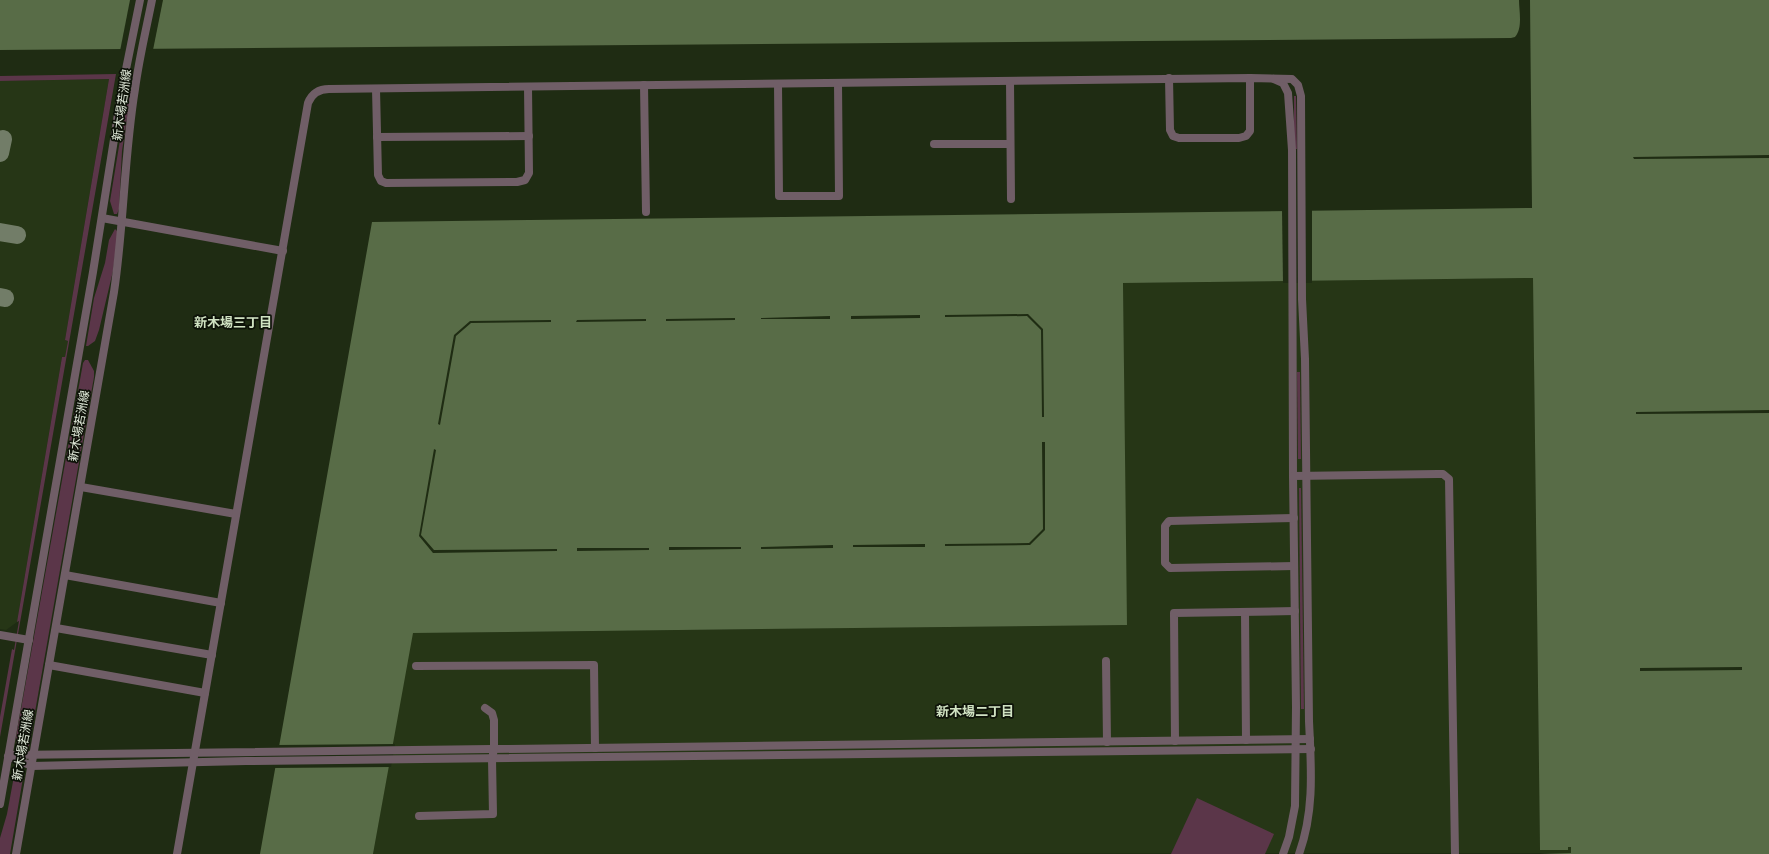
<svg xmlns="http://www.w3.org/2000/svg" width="1769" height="854" viewBox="0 0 1769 854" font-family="Karla,'Noto Sans JP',sans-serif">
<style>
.built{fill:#263616}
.green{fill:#5b3649}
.water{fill:#586c47}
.pier{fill:#1f2c13}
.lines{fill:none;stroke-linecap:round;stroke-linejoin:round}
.taxiway{stroke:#727d68;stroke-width:18}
.minor{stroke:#705e67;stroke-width:8}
.labels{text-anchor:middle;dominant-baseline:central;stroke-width:3.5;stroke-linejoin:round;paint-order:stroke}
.street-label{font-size:12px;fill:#e0e9d9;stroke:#0d1208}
.neighbourhood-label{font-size:13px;font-weight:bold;fill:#d0e2c2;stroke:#0d1208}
</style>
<rect width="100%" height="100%" fill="#1f2c13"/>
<g class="built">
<path d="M109,79L65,340L68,341L65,357H62L17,622L6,630L0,629V81Z"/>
<path d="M1533,278L1540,850L1568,849V847H1571V853L373,854L412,633L1126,625L1123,283Z"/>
</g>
<g class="green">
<path d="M116,74L0,737V717L12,649L14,650L19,621L17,622L62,357H65L68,341L65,340L109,79L0,81V76Z"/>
<path d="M128,91H131L122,151L119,209L117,214H114L110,201Z"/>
<path d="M1294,96H1296L1297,149H1294Z"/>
<path d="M115,229L118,232L113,271L99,330L95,341L88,346H86L94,298L105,263L109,240Z"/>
<path d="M85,360H88L94,371V377L29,746L25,749L17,746L16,737L83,363Z"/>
<path d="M1297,372H1300L1301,459H1298Z"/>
<path d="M1299,488H1301L1304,709H1301Z"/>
<path d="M19,770L22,772L23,778L10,854H0V838L7,814L14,776L15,772Z"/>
<path d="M1197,798L1274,834L1265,854H1171Z"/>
</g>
<g class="water">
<path d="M0,0H1519C1519,11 1523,28 1515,37L1511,38L0,50Z"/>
<path d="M1530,0H1769V854H1540L1571,853V847H1568V850H1540L1533,278L1123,283L1127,625L413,633L373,854H260L372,222L1532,208Z"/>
</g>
<g class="pier">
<path d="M130,0H163L153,50L120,51Z"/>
<path d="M1769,155V158L1634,159L1633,157Z"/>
<path d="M1282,209H1312V283H1283Z"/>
<path d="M1028,314L1043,329L1044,417H1042L1041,330L1027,316L945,317V315Z"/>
<path d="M920,315V318L851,319V316Z"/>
<path d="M830,316V319H761V318Z"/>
<path d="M735,318V320L666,321V319Z"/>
<path d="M646,319V321L576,322L577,320Z"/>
<path d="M551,320V322L471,323L456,336L440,425L438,424L454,335L470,321Z"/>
<path d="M1769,410V413L1636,414V412Z"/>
<path d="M1042,442H1045V530L1030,545L945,546V544L1029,543L1043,529Z"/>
<path d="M434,449L436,450L421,535L434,550L557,549V551L433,553L419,536Z"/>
<path d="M925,544V547H853V545Z"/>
<path d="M833,545V548L761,549V547Z"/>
<path d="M669,547H741V549L669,550Z"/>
<path d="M577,548H649V550L577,551Z"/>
<path d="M1742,667V670L1640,671V668Z"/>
<path d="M395,744L391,767L273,768L277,745Z"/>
</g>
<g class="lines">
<g class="taxiway">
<path d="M0,153L3,139"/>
<path d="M0,232L17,235"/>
<path d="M0,297L5,298"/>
</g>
<g class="minor">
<path d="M1169,78L1170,130L1173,136L1179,138H1239L1246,136L1250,131V78"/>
<path d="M1274,79L1283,83L1288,93L1292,150L1293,476L1296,707L1295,806L1289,837L1283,854"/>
<path d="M1010,81L1011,199"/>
<path d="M778,84L779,196H839L838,83"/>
<path d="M644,85L646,212"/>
<path d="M376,89L378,175L381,181L386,183L517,182L525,180L529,173L528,87"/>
<path d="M377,137L529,136"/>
<path d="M934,144H1010"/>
<path d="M102,218L283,251"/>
<path d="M1293,476L1438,474H1443L1449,479L1455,854"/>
<path d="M81,487L236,514"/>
<path d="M1294,518L1169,521L1165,526V563L1170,568L1294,566"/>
<path d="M65,575L221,603"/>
<path d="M1245,612L1246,740"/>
<path d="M56,628L212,655"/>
<path d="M0,635L29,640"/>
<path d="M1106,661L1107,742"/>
<path d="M49,665L205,693"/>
<path d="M416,666L594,665L595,748"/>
<path d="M1175,741L1174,613L1295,611"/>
<path d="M11,755L1310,739"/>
<path d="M8,756L32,766L246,761L1311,749"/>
<path d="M0,804L93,272L122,89L140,0"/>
<path d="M419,816L493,814L492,759L494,749V720L492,713L485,708"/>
<path d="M16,854L114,292C124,225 124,156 135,89C139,59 146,30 152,0"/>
<path d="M177,854L308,103C312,93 319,89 329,89L1250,78L1292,79L1298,85L1301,96L1302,299L1305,359L1309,721C1311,766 1315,810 1299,854"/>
</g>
</g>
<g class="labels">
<g class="street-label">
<text transform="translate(122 105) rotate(-82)">新木場若洲線</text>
<text transform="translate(79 426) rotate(-80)">新木場若洲線</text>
<text transform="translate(23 745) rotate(-80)">新木場若洲線</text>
</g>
<g class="neighbourhood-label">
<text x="233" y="322">新木場三丁目</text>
<text x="975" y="711">新木場二丁目</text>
</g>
</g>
</svg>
